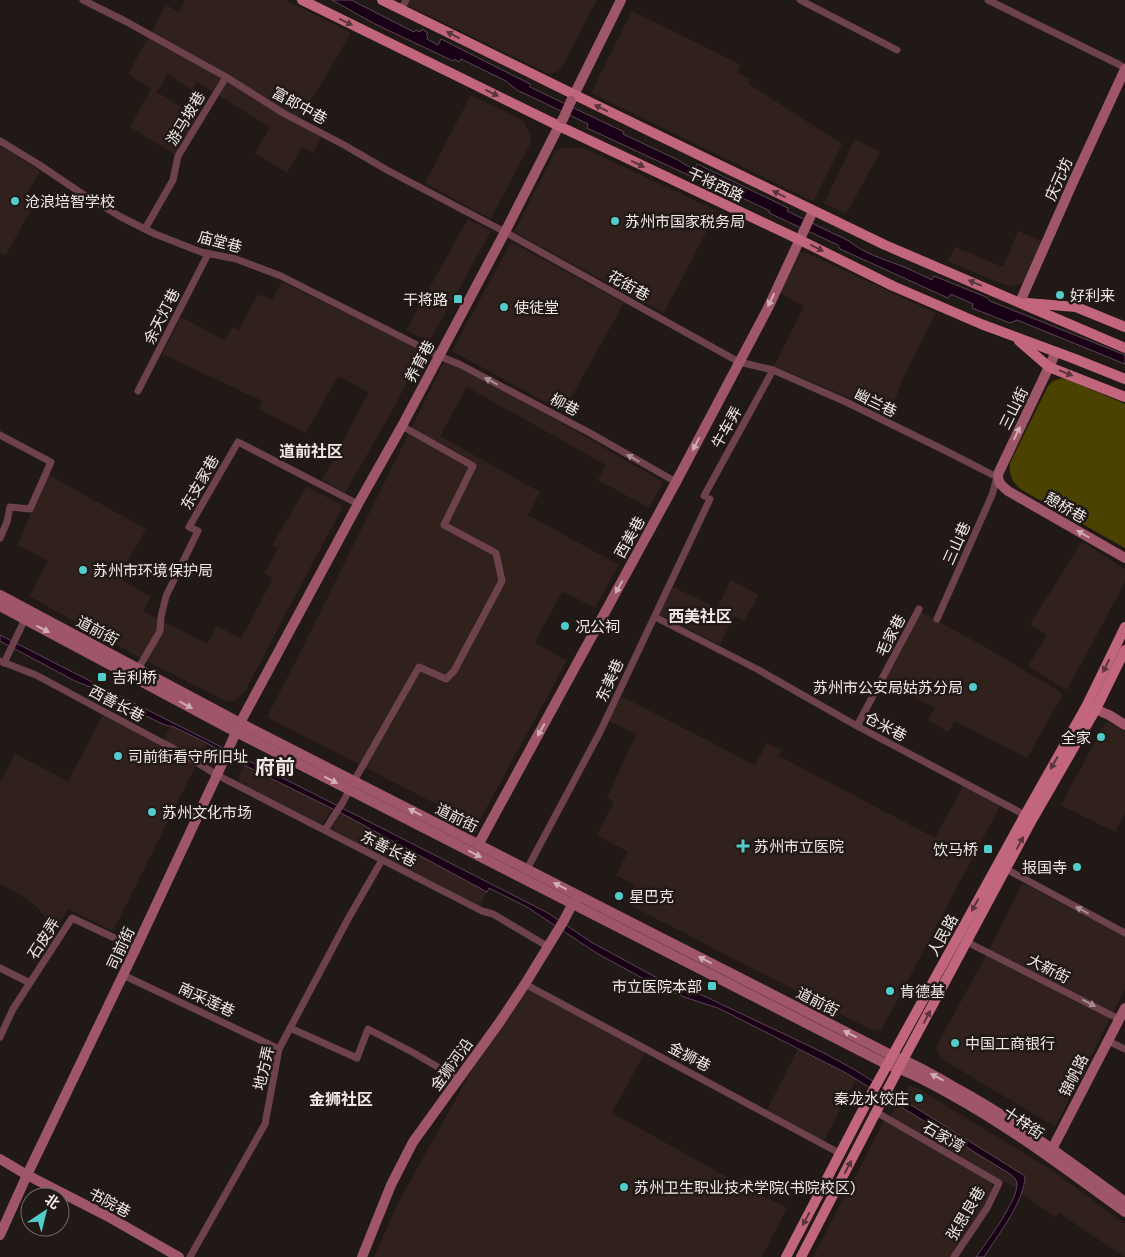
<svg xmlns="http://www.w3.org/2000/svg" width="1125" height="1257" viewBox="0 0 1125 1257" font-family="Commissioner,'Noto Sans SC',sans-serif">
<style>
.built{fill:#30211d}
.green{fill:#4b4100}
.water{fill:#1a0017;stroke:#5a4655}
.lines{fill:none;stroke-linecap:round;stroke-linejoin:round}
.street{stroke:#6e424c;stroke-width:7}
.secondary{stroke:#9e5668;stroke-width:10}
.primary{stroke:#c2667e;stroke-width:10}
.secondary-bridge{stroke:#9e5668;stroke-width:10}
.oneway{fill:#59343a}
.oneway2{fill:#cfaeb4}
.oneway3{fill:#a88d92}
.poi-dot{fill:#53cdcb;stroke:#211916;stroke-width:2}
.labels{text-anchor:middle;dominant-baseline:central;stroke-width:5;stroke-linejoin:round;paint-order:stroke}
.street-label{font-size:15px;fill:#efe8e7;stroke:#211916}
.poi-label{font-size:15px;fill:#efe8e7;stroke:#211916;text-anchor:start}
.neighbourhood-label{font-size:16px;font-weight:bold;fill:#efe8e7;stroke:#211916}
.district-label{font-size:20px;font-weight:bold;fill:#efe8e7;stroke:#211916}
</style>
<rect width="100%" height="100%" fill="#211916"/>
<g class="built">
<path d="M185,0H286L351,33L297,124L321,137L313,153L302,147L287,173L255,153L270,127L197,82L192,90L168,74L157,92L204,121L181,158L130,127L151,89L128,74L166,5L179,12Z"/>
<path d="M409,0H597L562,67L558,71L553,73H547L407,5Z"/>
<path d="M632,11L741,65L737,72L751,80L749,84L842,144L814,200H810L591,93Z"/>
<path d="M471,95L520,119L524,122L530,133L531,139L529,146L491,219L425,183Z"/>
<path d="M855,139L880,152L846,214L824,203Z"/>
<path d="M0,146L40,171L25,198L34,204L6,255L0,252Z"/>
<path d="M569,147L586,149L717,211L664,313L514,232L555,152L560,149Z"/>
<path d="M468,219L491,231L429,342L406,330Z"/>
<path d="M1018,231L1042,241L1025,280L1021,284L1015,286H1010L997,282L948,261L955,247L1003,267Z"/>
<path d="M511,242L624,303L563,412L452,351Z"/>
<path d="M801,252L807,253L936,313L904,377L888,416L857,401L774,366L804,306L778,292L797,256Z"/>
<path d="M282,282L422,351L395,406L345,493L322,480L369,392L338,376L306,433L259,409L262,401L163,354L181,317L225,340L232,327L239,330L258,294L272,300Z"/>
<path d="M445,360L555,419L663,482L649,508L598,480L606,465L467,387L440,436L540,492L528,515L619,565L595,608L562,591L535,643L567,661L477,825L267,717L301,651Z"/>
<path d="M47,474L146,529L118,578L151,597L143,611L207,644L217,626L241,639L273,578L264,573L278,549L272,545L307,486L343,506L245,691L237,699L232,701H226L135,655L29,596L48,561L18,545Z"/>
<path d="M1082,542L1125,569V582L1067,690L1028,666L1047,635L1030,624Z"/>
<path d="M731,580L759,595L744,621L734,616L720,645L655,612L669,585L717,608Z"/>
<path d="M917,610L989,649L1063,694L1027,758L955,721L948,732L928,720L935,708L881,680Z"/>
<path d="M621,696L755,765L767,743L781,750L779,756L935,838L963,786L1000,806L882,1029L872,1030L626,903L635,885L616,875L628,852L597,835L614,802L607,798L636,734L609,721Z"/>
<path d="M103,715L161,745L171,726L207,743L113,931L68,909L55,930L38,908L16,892L0,884V782L15,754L68,781Z"/>
<path d="M1106,721L1125,732V814L1115,832L1061,805Z"/>
<path d="M244,765L332,809L322,824L241,783L239,780V776Z"/>
<path d="M341,813L487,892L479,907L331,829Z"/>
<path d="M1023,883L1125,937V989L1055,1127L940,1058L936,1047L989,950Z"/>
<path d="M527,989L645,1052L612,1113L736,1182L787,1208L762,1257H374L398,1203L474,1066Z"/>
<path d="M798,1049L856,1079L824,1141L766,1112Z"/>
<path d="M910,1086L917,1088L1050,1169L1125,1224V1257L1059,1213L1055,1217L1022,1194L1025,1183V1176L901,1099L907,1088Z"/>
<path d="M897,1103L1010,1174L1015,1178L1017,1183V1188L996,1178L992,1185L993,1189L991,1195L952,1257H813L884,1121L888,1123Z"/>
</g>
<path class="green" d="M1062,378L1067,379L1125,404V548L1022,490C1013,484 1008,474 1010,463L1048,386L1053,381Z"/>
<g class="water">
<path d="M332,0H351L414,32L416,30L420,32L422,29L428,33L426,35L428,37L427,39L438,45L441,39L530,84V87L624,132L623,134L678,160L696,171L698,169L696,166L697,164L788,208L787,211L849,241C862,252 882,259 899,265C910,269 921,275 932,280L934,276L986,297L990,301L1125,355V364L1017,320L1010,323L972,308L973,304L951,294L948,298L840,249L838,245L769,213L770,211L702,179L701,181L587,128L588,124L517,90L506,81L461,59L459,62L454,59L453,61L375,24Z"/>
<path d="M0,635L100,686L354,814L548,913L591,942L659,979L704,996L824,1053L855,1070L1025,1176C1025,1201 997,1236 984,1257H976C986,1243 1019,1199 1017,1183C1016,1179 1013,1176 1010,1174L846,1073L718,1008L690,999L657,986L598,954L527,907L489,888L487,892L341,813L246,766L207,743L174,727L165,725L135,711L98,690L75,681L0,641Z"/>
</g>
<g class="lines">
<g class="street">
<path d="M83,0L125,21L226,77L283,113L346,146L387,170L505,232L739,362L773,370L846,402L942,449L997,477L992,495L937,619"/>
<path d="M800,0L897,50"/>
<path d="M988,0L1120,65L1125,68"/>
<path d="M401,10L406,0"/>
<path d="M0,141L38,164L81,193L121,217L155,234L201,252L236,259L281,276L439,356L459,364L590,433L676,482"/>
<path d="M145,229L173,180L178,156L226,77"/>
<path d="M138,391L208,254"/>
<path d="M0,435L51,462L30,509L10,507L7,522L0,538"/>
<path d="M704,496L773,370"/>
<path d="M655,617L757,669L857,726L1025,815"/>
<path d="M0,661L36,675L101,710L180,752L217,775L482,911L493,914L547,946"/>
<path d="M4,663L25,619"/>
<path d="M138,669L160,631L161,617L166,596L198,531L189,527L238,442L358,504"/>
<path d="M857,726L919,609"/>
<path d="M325,830L343,802L354,781L419,667L446,679L454,671L502,581L496,553L444,525L473,466L402,426"/>
<path d="M527,869L600,732L710,499"/>
<path d="M1006,869L1125,933"/>
<path d="M967,942L1119,1019"/>
<path d="M0,968L30,983"/>
<path d="M123,975L279,1049"/>
<path d="M525,984L841,1154"/>
<path d="M290,1028L357,1058L368,1029L414,1053L458,1079"/>
<path d="M0,1037L13,1009L72,918L136,948"/>
<path d="M1108,1041L1125,1049"/>
<path d="M876,1112L999,1183L987,1208L954,1257"/>
<path d="M190,1257L265,1124L279,1049L348,919L382,860"/>
</g>
<g class="secondary">
<path d="M571,101L621,0"/>
<path d="M1020,302L1073,182L1125,69"/>
<path d="M1056,352L999,472C996,481 1001,485 1008,491L1125,558"/>
<path d="M0,595L240,723L893,1056C914,1063 935,1076 954,1087C1015,1120 1069,1161 1125,1202"/>
<path d="M0,606L236,732L888,1065C910,1072 930,1083 950,1094C1012,1128 1068,1171 1125,1212"/>
<path d="M1088,706L1109,715L1125,725"/>
<path d="M478,845L676,482L768,308L813,211"/>
<path d="M1050,1153L1125,1008"/>
<path d="M0,1159L27,1175L107,1216L179,1257"/>
<path d="M0,1235L27,1175L136,948L217,775L240,723L358,504L402,426L505,232L562,120"/>
<path d="M362,1257L391,1185L413,1142L499,1023L525,984L563,922L575,899"/>
</g>
<g class="primary">
<path d="M302,0L559,126L800,240L893,286L981,324L1075,359L1125,379"/>
<path d="M382,0L575,95L885,245L1125,348"/>
<path d="M1027,303L1076,307L1125,327"/>
<path d="M1019,341L1049,367L1125,397"/>
<path d="M786,1257L869,1098L1025,815L1087,705L1125,627"/>
<path d="M801,1257L903,1060L1032,820L1096,709L1125,650"/>
</g>
<path class="secondary-bridge" d="M563,119L571,101"/>
</g>
<defs><path id="oneway-solid" d="M-6-.8H1V-3.2L6.5 0L1 3.2V.8H-6Z" transform="scale(1.25)"/></defs>
<g class="oneway">
<use href="#oneway-solid" transform="translate(346 22) rotate(26)"/>
<use href="#oneway-solid" transform="translate(453 35) rotate(-153)"/>
<use href="#oneway-solid" transform="translate(492 93) rotate(26)"/>
<use href="#oneway-solid" transform="translate(601 108) rotate(-154)"/>
<use href="#oneway-solid" transform="translate(638 164) rotate(25)"/>
<use href="#oneway-solid" transform="translate(779 194) rotate(-154)"/>
<use href="#oneway-solid" transform="translate(817 248) rotate(26)"/>
<use href="#oneway-solid" transform="translate(975 283) rotate(-157)"/>
<use href="#oneway-solid" transform="translate(1066 373) rotate(22)"/>
<use href="#oneway-solid" transform="translate(1106 666) rotate(116)"/>
<use href="#oneway-solid" transform="translate(1054 763) rotate(120)"/>
<use href="#oneway-solid" transform="translate(1020 843) rotate(-62)"/>
<use href="#oneway-solid" transform="translate(975 905) rotate(119)"/>
<use href="#oneway-solid" transform="translate(927 1017) rotate(-62)"/>
<use href="#oneway-solid" transform="translate(848 1167) rotate(-63)"/>
<use href="#oneway-solid" transform="translate(806 1219) rotate(118)"/>
</g>
<g class="oneway2">
<use href="#oneway-solid" transform="translate(771 300) rotate(116)"/>
<use href="#oneway-solid" transform="translate(1017 433) rotate(-64)"/>
<use href="#oneway-solid" transform="translate(696 444) rotate(118)"/>
<use href="#oneway-solid" transform="translate(1083 534) rotate(-150)"/>
<use href="#oneway-solid" transform="translate(619 587) rotate(119)"/>
<use href="#oneway-solid" transform="translate(43 629) rotate(27)"/>
<use href="#oneway-solid" transform="translate(186 705) rotate(28)"/>
<use href="#oneway-solid" transform="translate(541 730) rotate(119)"/>
<use href="#oneway-solid" transform="translate(331 780) rotate(27)"/>
<use href="#oneway-solid" transform="translate(415 812) rotate(-153)"/>
<use href="#oneway-solid" transform="translate(475 854) rotate(27)"/>
<use href="#oneway-solid" transform="translate(560 886) rotate(-153)"/>
<use href="#oneway-solid" transform="translate(705 960) rotate(-153)"/>
<use href="#oneway-solid" transform="translate(850 1034) rotate(-153)"/>
<use href="#oneway-solid" transform="translate(937 1077) rotate(-152)"/>
</g>
<g class="oneway3">
<use href="#oneway-solid" transform="translate(491 381) rotate(-152)"/>
<use href="#oneway-solid" transform="translate(633 458) rotate(-150)"/>
<use href="#oneway-solid" transform="translate(1082 910) rotate(-152)"/>
<use href="#oneway-solid" transform="translate(1089 1003) rotate(27)"/>
</g>
<g class="poi-dot">
<circle cx="15" cy="201" r="5"/>
<circle cx="615" cy="221" r="5"/>
<circle cx="1060" cy="295" r="5"/>
<rect x="453" y="294" width="10" height="10" rx="2.5"/>
<circle cx="504" cy="307" r="5"/>
<circle cx="83" cy="570" r="5"/>
<circle cx="565" cy="626" r="5"/>
<rect x="97" y="672" width="10" height="10" rx="2.5"/>
<circle cx="973" cy="687" r="5"/>
<circle cx="1101" cy="737" r="5"/>
<circle cx="118" cy="756" r="5"/>
<circle cx="152" cy="812" r="5"/>
<path d="M740.5 838.5h5v5h5v5h-5v5h-5v-5h-5v-5h5z"/>
<rect x="983" y="844" width="10" height="10" rx="2.5"/>
<circle cx="1077" cy="867" r="5"/>
<circle cx="619" cy="896" r="5"/>
<rect x="707" y="981" width="10" height="10" rx="2.5"/>
<circle cx="890" cy="991" r="5"/>
<circle cx="955" cy="1043" r="5"/>
<circle cx="919" cy="1098" r="5"/>
<circle cx="624" cy="1187" r="5"/>
</g>
<g class="labels">
<g class="street-label">
<text transform="translate(300 105) rotate(29)">富郎中巷</text>
<text transform="translate(185 118) rotate(-59)">游马坡巷</text>
<text transform="translate(1058 179) rotate(-66)">庆元坊</text>
<text transform="translate(716 184) rotate(25)">干将西路</text>
<text transform="translate(220 241) rotate(15)">庙堂巷</text>
<text transform="translate(629 285) rotate(29)">花街巷</text>
<text transform="translate(161 316) rotate(-63)">余天灯巷</text>
<text transform="translate(419 361) rotate(-62)">养育巷</text>
<text transform="translate(876 402) rotate(26)">幽兰巷</text>
<text transform="translate(565 404) rotate(28)">柳巷</text>
<text transform="translate(1013 408) rotate(-64)">三山街</text>
<text transform="translate(726 427) rotate(-61)">牛车弄</text>
<text transform="translate(199 482) rotate(-60)">东支家巷</text>
<text transform="translate(1066 507) rotate(30)">憩桥巷</text>
<text transform="translate(629 537) rotate(-61)">西美巷</text>
<text transform="translate(956 543) rotate(-66)">三山巷</text>
<text transform="translate(98 630) rotate(28)">道前街</text>
<text transform="translate(890 635) rotate(-62)">毛家巷</text>
<text transform="translate(609 680) rotate(-65)">东美巷</text>
<text transform="translate(117 703) rotate(28)">西善长巷</text>
<text transform="translate(886 726) rotate(28)">仓米巷</text>
<text transform="translate(457 817) rotate(27)">道前街</text>
<text transform="translate(389 848) rotate(27)">东善长巷</text>
<text transform="translate(942 935) rotate(-61)">人民路</text>
<text transform="translate(43 938) rotate(-57)">石皮弄</text>
<text transform="translate(120 948) rotate(-65)">司前街</text>
<text transform="translate(1049 968) rotate(27)">大新街</text>
<text transform="translate(207 999) rotate(25)">南采莲巷</text>
<text transform="translate(818 1001) rotate(27)">道前街</text>
<text transform="translate(690 1056) rotate(28)">金狮巷</text>
<text transform="translate(451 1064) rotate(-54)">金狮河沿</text>
<text transform="translate(263 1068) rotate(-77)">地方弄</text>
<text transform="translate(1073 1075) rotate(-63)">锦帆路</text>
<text transform="translate(1024 1122) rotate(34)">十梓街</text>
<text transform="translate(944 1136) rotate(30)">石家湾</text>
<text transform="translate(110 1202) rotate(28)">书院巷</text>
<text transform="translate(965 1213) rotate(-59)">张思良巷</text>
</g>
<g class="poi-label">
<text x="25" y="201">沧浪培智学校</text>
<text x="625" y="221">苏州市国家税务局</text>
<text x="1070" y="295">好利来</text>
<text x="448" y="299" text-anchor="end">干将路</text>
<text x="514" y="307">使徒堂</text>
<text x="93" y="570">苏州市环境保护局</text>
<text x="575" y="626">况公祠</text>
<text x="112" y="677">吉利桥</text>
<text x="963" y="687" text-anchor="end">苏州市公安局姑苏分局</text>
<text x="1091" y="737" text-anchor="end">全家</text>
<text x="128" y="756">司前街看守所旧址</text>
<text x="162" y="812">苏州文化市场</text>
<text x="754" y="846">苏州市立医院</text>
<text x="978" y="849" text-anchor="end">饮马桥</text>
<text x="1067" y="867" text-anchor="end">报国寺</text>
<text x="629" y="896">星巴克</text>
<text x="702" y="986" text-anchor="end">市立医院本部</text>
<text x="900" y="991">肯德基</text>
<text x="965" y="1043">中国工商银行</text>
<text x="909" y="1098" text-anchor="end">秦龙水饺庄</text>
<text x="634" y="1187">苏州卫生职业技术学院(书院校区)</text>
</g>
<g class="neighbourhood-label">
<text x="311" y="450">道前社区</text>
<text x="700" y="615">西美社区</text>
<text x="341" y="1098">金狮社区</text>
</g>
<g class="district-label">
<text x="275" y="766">府前</text>
</g>
</g>
<g transform="translate(45 1212) rotate(35)"><circle r="24" fill="#211916" stroke="#736c6a"/>
<path d="M0-4L9 19L0 12L-9 19Z" fill="#53cdcb"/>
<text y="-8" font-size="14" font-weight="bold" text-anchor="middle" fill="#efe8e7">北</text>
</g>
</svg>
